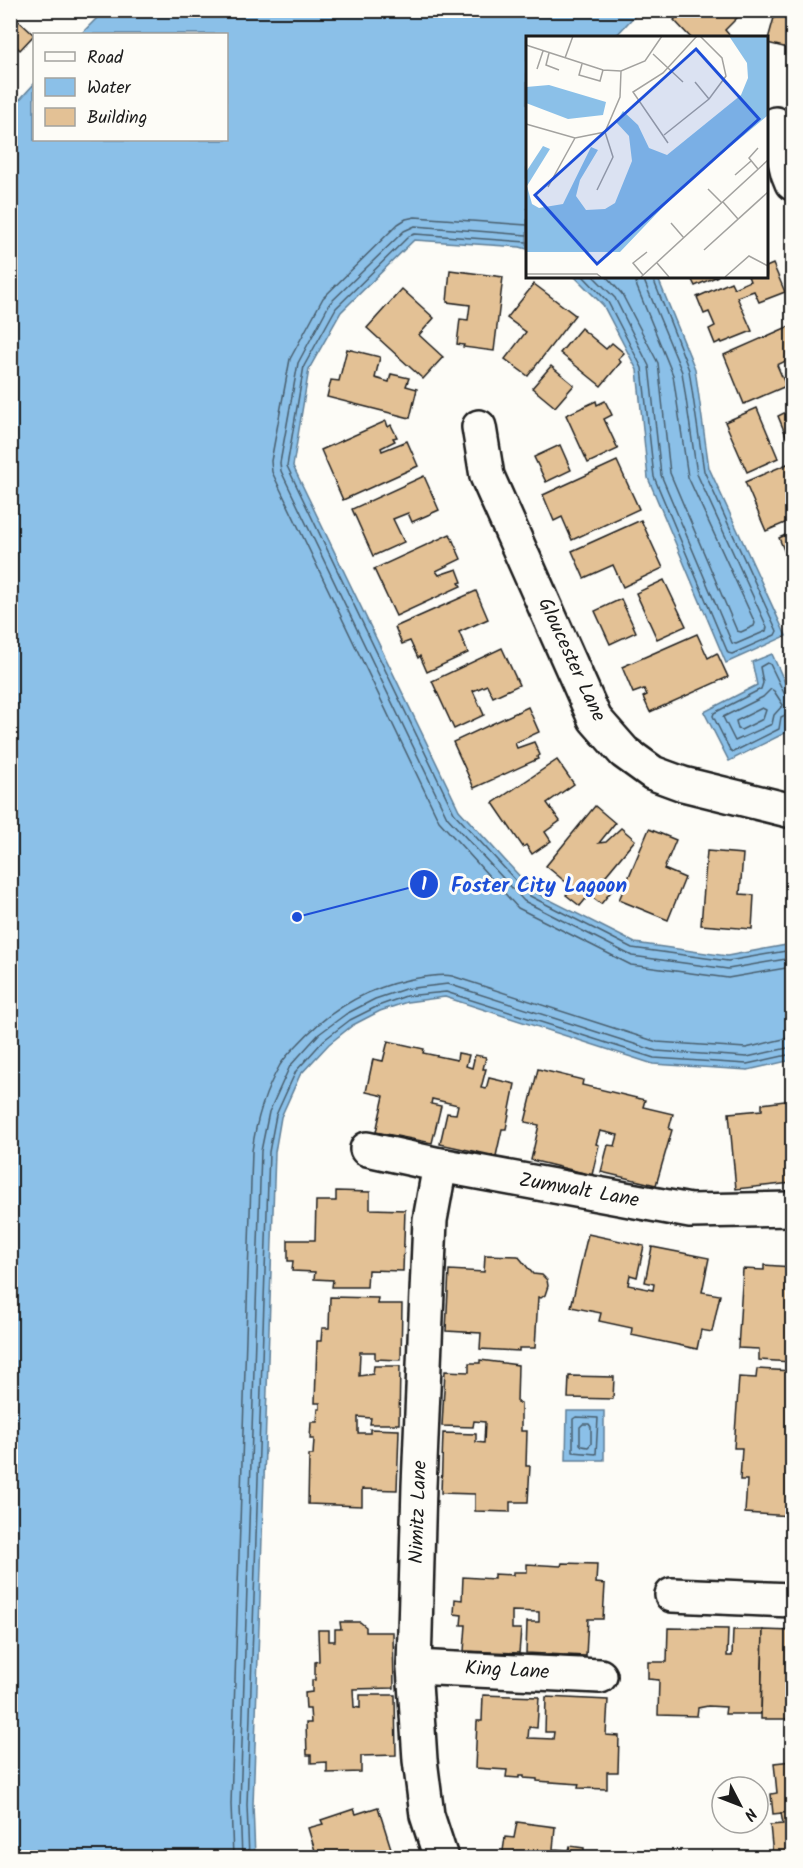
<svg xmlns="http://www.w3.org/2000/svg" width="803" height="1868" viewBox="0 0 803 1868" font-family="Kalam,sans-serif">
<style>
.water{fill:#8bc0e8;stroke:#5f7e96;stroke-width:1.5}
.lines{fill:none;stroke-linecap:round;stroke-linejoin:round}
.shore{stroke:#485e6e;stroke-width:1.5}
.building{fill:#e3c195;stroke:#1c1c1c;stroke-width:1.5}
.minor-casing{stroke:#1c1c1c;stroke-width:38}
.minor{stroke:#fdfcf7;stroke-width:33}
.labels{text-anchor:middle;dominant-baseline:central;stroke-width:6;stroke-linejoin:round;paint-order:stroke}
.street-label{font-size:20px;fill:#1c1c1c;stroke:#fdfcf7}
.inset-road{fill:none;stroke:#a3a29f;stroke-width:1.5}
.view{fill:#1d4ed8;fill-opacity:0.15;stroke:#1d4ed8;stroke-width:3}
.inset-edge{fill:none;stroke:#1c1c1c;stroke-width:3}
.leader{fill:none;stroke:#1d4ed8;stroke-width:2}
.callout-dot{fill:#1d4ed8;stroke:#fdfcf7;stroke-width:2}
.mark-label{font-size:18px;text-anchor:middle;font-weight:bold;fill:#fff}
.callout-label{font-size:21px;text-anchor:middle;font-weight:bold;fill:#1d4ed8;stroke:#fdfcf7;stroke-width:6;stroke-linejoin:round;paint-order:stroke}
</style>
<rect width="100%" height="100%" fill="#fdfcf7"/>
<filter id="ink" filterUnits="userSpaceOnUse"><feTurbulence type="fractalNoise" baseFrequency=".0167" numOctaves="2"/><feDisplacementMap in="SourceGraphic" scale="12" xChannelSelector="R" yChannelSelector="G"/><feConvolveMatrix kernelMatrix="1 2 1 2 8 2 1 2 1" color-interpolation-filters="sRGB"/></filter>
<g filter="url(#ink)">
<g class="water">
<path d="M104,11H639L615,37L527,38V249L520,247L414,240L341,312L309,369L293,466L459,810L534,892L635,943L727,956L792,944V1060L748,1070L653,1064L445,997L407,1002L380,1011L353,1025L329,1044L300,1075L281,1117L275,1152L253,1805L255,1857H11V109L34,84V140H226V34H81Z"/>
<path d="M574,276H657L695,369L709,468L786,636L726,663L648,478L637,370L603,305Z"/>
<path d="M772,654L792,698V717L786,721L789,731L729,761L704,712L757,685L752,662Z"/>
<path d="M567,1411H604V1460H566Z"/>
</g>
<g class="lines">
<g class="shore">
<path d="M527,225L415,217L406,219L398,224L323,298L290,359L271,461L272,472L439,821L518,908L631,965L728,978L792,967"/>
<path d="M527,235L415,226L404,231L330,303L298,363L280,463L281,471L447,817L524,901L632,956L728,969L792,958"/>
<path d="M527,242L415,234L409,236L336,308L304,366L287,466L454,813L530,896L632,948L728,961L792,950"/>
<path d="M583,276L608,302L642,368L654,477L728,653L732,654L775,635L777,631L704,471L689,370L652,276"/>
<path d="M593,276L615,298L649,366L661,475L732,643L736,644L766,631L767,627L697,474L682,372L645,283L644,276"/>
<path d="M606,276L622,294L658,363L670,473L737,631L741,632L754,626L755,623L688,477L673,375L637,287L635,276"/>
<path d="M771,689L774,691L783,705L774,715L772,724L735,741L723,717L763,697Z"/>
<path d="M792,698L785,695L770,664L767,663L760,667L763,683L761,689L714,713L713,716L730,750L733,752L779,729L781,717L792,712"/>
<path d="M762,708L766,710L763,719L741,730L738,729L736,721Z"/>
<path d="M576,1417L598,1418L596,1454L573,1452V1419Z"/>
<path d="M583,1424H589L591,1427V1444L588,1447L582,1446L580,1444V1427Z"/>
<path d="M233,1858L231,1804L252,1151C256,1121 265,1091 280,1065C285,1057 292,1050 298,1044C332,1007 374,984 424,977C434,976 443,974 452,976L657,1042L746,1048L792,1037"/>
<path d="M242,1858L240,1805L261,1151L269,1112L290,1066L319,1034L346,1014L375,999L405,989L448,984L656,1051L747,1057L792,1047"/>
<path d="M249,1858L247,1805L269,1152L276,1115L296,1071L324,1040L350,1020L378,1006L406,996L446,992L654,1058L747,1064L792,1054"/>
</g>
</g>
<g class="building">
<path d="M683,10H740L742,13L725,30L732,38H691L674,20Z"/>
<path d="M787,10H792V49L767,43L775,14L785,17Z"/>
<path d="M10,13L34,35L20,50L15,45L10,50Z"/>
<path d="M773,264L785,292L759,302L754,291L737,297L752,331L722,343L721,341L715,344L709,329L715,326L709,312L704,314L697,297L731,282L734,288L750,281L748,276H766V267Z"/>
<path d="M450,270L503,277L494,351L463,347L464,345L457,344L460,319L468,320L470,305L447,302Z"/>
<path d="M690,276H718L695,286Z"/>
<path d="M534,284L575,315L528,376L505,359L526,332L507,318Z"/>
<path d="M402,289L434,318L419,335L443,357L423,379L367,328Z"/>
<path d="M792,325V358L777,365L786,386L744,404L724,355Z"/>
<path d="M581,328L606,349L612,343L624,353L618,359L621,362L601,386L560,353Z"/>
<path d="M347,349L380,357L375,378L389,382L391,374L409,378L406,386L417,389L410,418L327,397L331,380L339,381Z"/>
<path d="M551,366L574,385L555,407L532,388Z"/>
<path d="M596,401L597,405L605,401L612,415L604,419L618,449L588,463L566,415Z"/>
<path d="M757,408L778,458L747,472L725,422Z"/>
<path d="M792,409V450L778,416Z"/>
<path d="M386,421L388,427L391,425L397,437L393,438L395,441L381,448L382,451L407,441L418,466L343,500L321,450Z"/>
<path d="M560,445L571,470L546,482L534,457Z"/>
<path d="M617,461L639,509L572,540L562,517L554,521L543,495Z"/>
<path d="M792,462V520L766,531L745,482Z"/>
<path d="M424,476L439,510L412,522L408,513L393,519L404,542L373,556L352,509Z"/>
<path d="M641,520L663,568L623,587L613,565L584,578L572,551Z"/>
<path d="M792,532V570L779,538Z"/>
<path d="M450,534L461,559L436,571L439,575L457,569L462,582L459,583L461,586L396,616L374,569Z"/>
<path d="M664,580L686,626L657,639L636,593Z"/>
<path d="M476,591L488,619L459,632L468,653L427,672L420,656L418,658L410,641L402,644L395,627Z"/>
<path d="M621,599L636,632L610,644L595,611Z"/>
<path d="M697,634L708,658L717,653L728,677L650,712L643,697L647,695L644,689L633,693L622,667Z"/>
<path d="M502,648L519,685L493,697L487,685L473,691L484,715L454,729L432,681Z"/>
<path d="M528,707L539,732L515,743L517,748L534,742L540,755L537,757L538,759L474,788L453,742Z"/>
<path d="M557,760L574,784L547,803L560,821L545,832L551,841L532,854L526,845L523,847L493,803Z"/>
<path d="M595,806L615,823L599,843L606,842L621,828L635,840L602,880L613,889L601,904L589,895L580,906L566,895L573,888L546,866Z"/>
<path d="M649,829L676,840L664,869L685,878L668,920L619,900Z"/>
<path d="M707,851L743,854L740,894L754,895L752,929L701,925Z"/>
<path d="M388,1041L424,1049L423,1053L457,1060L458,1053L469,1055L466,1066L472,1068L475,1055L486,1057L483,1069H486L481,1088L486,1089L489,1078L515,1084L506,1129H502L496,1156L440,1144L447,1113L456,1114L458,1105L432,1099L431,1104L441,1106L432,1143L376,1132L384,1096L366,1092L373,1059L383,1061Z"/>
<path d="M538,1069L583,1080L582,1085L645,1100L643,1107L673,1114L669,1129L672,1130L656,1185L601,1172L608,1145L615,1146L618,1135L600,1131L596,1144L599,1145L592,1175L531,1160L539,1125L525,1122Z"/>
<path d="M792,1100V1183L736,1189L729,1113L762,1110V1104Z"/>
<path d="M336,1191L370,1192V1209L405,1210L403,1271L368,1270L367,1287H332L333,1280L314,1279L315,1272L292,1271L293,1261H288V1240H315L316,1201H336Z"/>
<path d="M588,1234L644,1246L637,1277L630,1275L628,1285L653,1290L654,1284L645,1282L652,1247L709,1258L702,1292L720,1295L712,1332L701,1330L697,1349L631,1335L632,1328L599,1321L601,1313L571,1307Z"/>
<path d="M485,1255L518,1256L533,1274L542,1275L547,1280L548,1286L545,1295L541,1298L538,1297L535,1348H519V1351L480,1349L481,1333L446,1331L449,1270L484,1272Z"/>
<path d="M764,1265L792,1267V1362L759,1360V1349L738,1348L743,1269L764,1270Z"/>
<path d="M330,1297L378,1298L377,1304H402L401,1360L375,1359V1352H360L359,1376L373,1374L374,1366H400L399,1424H370L371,1418L358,1417V1433H370V1429L399,1430L397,1490L362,1489V1506L308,1504L309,1455H313L314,1439H310L311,1422H317L318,1409H320V1403H315L317,1341H321L322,1328H329Z"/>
<path d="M480,1360L518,1365L517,1403H521V1431H527L526,1466H530L528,1502H510V1512L475,1511V1494L441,1493L443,1433L476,1434V1442L484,1443L485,1422L474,1421L473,1427L442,1426L445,1371L469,1372V1363H480Z"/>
<path d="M757,1369L792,1371V1516L745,1513L747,1480H740L742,1448H734L739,1377L756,1378Z"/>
<path d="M569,1376L614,1377L613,1399L568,1398Z"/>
<path d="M562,1563L597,1564L596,1583L605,1584L603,1619H588L586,1656L526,1653L527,1622H539V1612L512,1611V1629H521L519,1653L464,1651L466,1625H461L462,1615L454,1614L455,1599L462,1600L463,1577L494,1579V1574L513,1575V1572H527V1564L561,1566Z"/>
<path d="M340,1622H360L366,1627V1632H393L394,1688L353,1689L354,1707L360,1708V1695H395L396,1755L361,1756V1772L327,1773V1762L311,1763V1755H307L306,1723H311L310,1709H306L305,1693L312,1692V1680H315V1662L319,1661L318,1630H329V1641H335V1629H341Z"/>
<path d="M668,1628L728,1629L727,1656H732L733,1630H763L761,1714H725L726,1707L708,1706L698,1708L697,1716L658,1715L659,1680L648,1679V1662H667Z"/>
<path d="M763,1630L792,1631V1719H761Z"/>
<path d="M483,1695L539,1697L537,1728L529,1727L528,1738L553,1739L554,1732H545L546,1697L608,1700L606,1735L619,1736L618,1772H607V1789L578,1788L579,1784L537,1781V1779L524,1778V1776H519V1778L506,1777L507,1770L475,1768L477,1721H482Z"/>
<path d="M792,1761V1812L773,1814L771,1794L777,1793L774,1763Z"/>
<path d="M378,1807L394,1858H309L316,1854L308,1828L323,1824L321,1820L354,1809L356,1814Z"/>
<path d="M792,1812V1858H757L773,1856L770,1825L783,1824L781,1813Z"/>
<path d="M517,1822L555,1827L553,1849L569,1850L570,1846L584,1848V1852L626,1858H502L505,1837L514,1838Z"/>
</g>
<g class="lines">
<g class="minor-casing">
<g id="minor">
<path d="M776,124L788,173L792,183"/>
<path d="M479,427L487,476L595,719L624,752L653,773L683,784L792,811"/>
<path d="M367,1149L440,1165L690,1211L792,1209"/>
<path d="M440,1165L430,1220L419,1486L414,1667L420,1760L427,1815L441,1858"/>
<path d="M672,1595L792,1600"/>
<path d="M414,1667L600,1676"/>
</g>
</g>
<use href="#minor" class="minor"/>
</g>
</g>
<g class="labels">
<g class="street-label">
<text transform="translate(571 660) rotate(65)">Gloucester Lane</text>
<text transform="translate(579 1191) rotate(10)">Zumwalt Lane</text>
<text transform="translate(419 1512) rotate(-88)">Nimitz Lane</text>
<text transform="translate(507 1671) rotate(3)">King Lane</text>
</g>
</g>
<g transform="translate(526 36)">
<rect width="242" height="242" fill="#fdfcf7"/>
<path d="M203,0H241V80L157,150L94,216H0V136L17,110L24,113L1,150L6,168L13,172L37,168L65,111L72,114L54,144L50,160L60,174L79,173L89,167L106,125L103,100L90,86L97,75L112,89L123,112L141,119L215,59L222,42L221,27ZM23,49L80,66L77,79L42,83L0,67V51Z" fill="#8bc0e8"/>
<path class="inset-road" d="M0,9L77,34L95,35L119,25L136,0M23,17L20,29L33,34M127,18L157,46M39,22L47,0M56,28L53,39L74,45L77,34M11,33L17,15M169,46L183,63M0,88L49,102L79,96M79,96L94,61L95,35M138,99L183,63L200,40L196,22L174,0M142,107L107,56L137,37L171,0M232,112L223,122L232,133M209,139L225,125M22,151L49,102M182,153L196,167M71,154L87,121L79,96M197,166L212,183M145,187L158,202M178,214L242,156M131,227L143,241M0,238H71L75,241M117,239L107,227L121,216M115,241L242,124M199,241L223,220L242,230"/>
<path class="view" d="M170,13L233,83L71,228L9,159Z"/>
<rect width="242" height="242" class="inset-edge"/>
</g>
<path class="leader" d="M297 917L424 884"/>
<g class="callout-dot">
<circle cx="297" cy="917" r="6"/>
<circle cx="424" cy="884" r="15"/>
</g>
<g class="mark-label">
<text x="424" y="890">1</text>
</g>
<g class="callout-label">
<text x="539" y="892">Foster City Lagoon</text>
</g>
<rect width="803" height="1868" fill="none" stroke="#fdfcf7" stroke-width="36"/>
<rect x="18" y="18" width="767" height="1832" fill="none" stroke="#1c1c1c" stroke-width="2" filter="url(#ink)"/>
<rect x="33" y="33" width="195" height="108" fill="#fdfcf7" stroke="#a3a29f" stroke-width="1.5"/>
<rect x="45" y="52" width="30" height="9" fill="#fdfcf7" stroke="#a3a29f" stroke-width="1.5"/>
<text x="87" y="63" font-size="18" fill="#1c1c1c">Road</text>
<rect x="45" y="78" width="30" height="18" fill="#8bc0e8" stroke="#a3a29f" stroke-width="1.5"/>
<text x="87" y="93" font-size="18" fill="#1c1c1c">Water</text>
<rect x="45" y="108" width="30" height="18" fill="#e3c195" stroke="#a3a29f" stroke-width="1.5"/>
<text x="87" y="123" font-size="18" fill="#1c1c1c">Building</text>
<g transform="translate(740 1805) rotate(132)"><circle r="28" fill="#fdfcf7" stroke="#a3a29f" stroke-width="1.5"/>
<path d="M0-4.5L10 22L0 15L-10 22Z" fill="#1c1c1c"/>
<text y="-9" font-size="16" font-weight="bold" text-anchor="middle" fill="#1c1c1c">N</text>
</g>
</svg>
